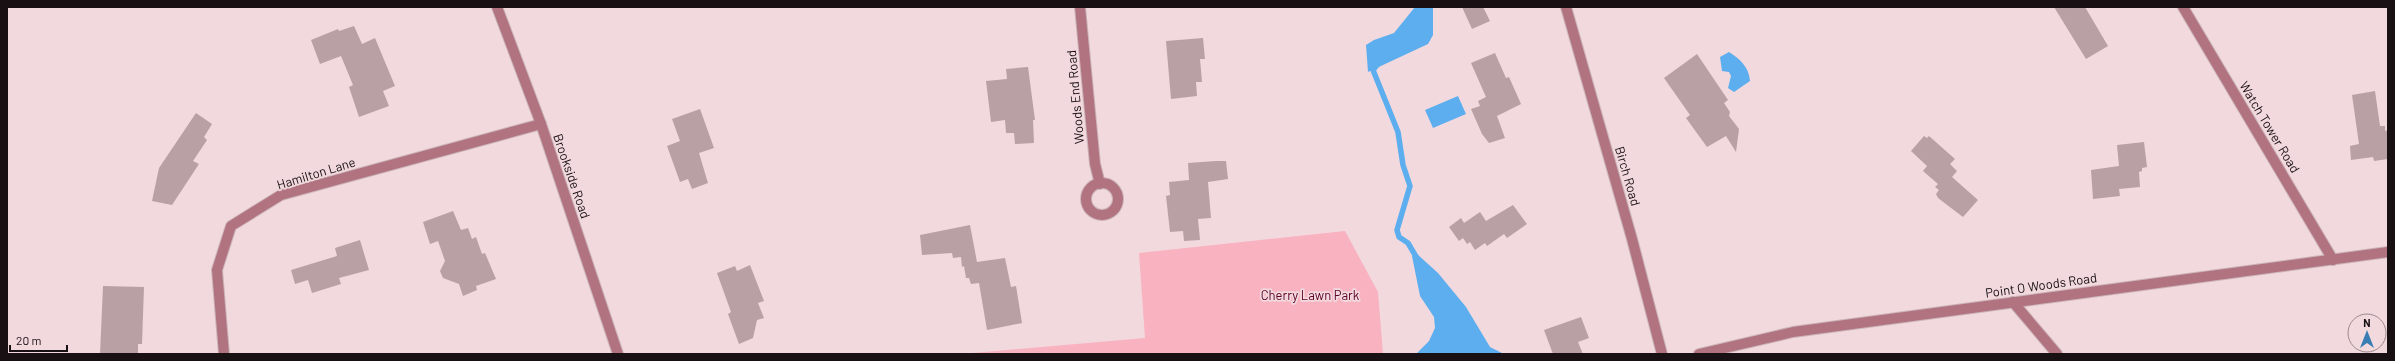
<svg xmlns="http://www.w3.org/2000/svg" width="2395" height="361" viewBox="0 0 2395 361" font-family="Barlow,sans-serif">
<style>
.green{fill:#f8b2c0}
.water{fill:#5daeee}
.lines{fill:none;stroke-linecap:round;stroke-linejoin:round}
.stream{stroke:#5daeee;stroke-width:5.5}
.building{fill:#b8a0a5}
.minor-casing{stroke:#cbb5b9;stroke-width:12}
.minor{stroke:#b27381;stroke-width:10}
.labels{text-anchor:middle;dominant-baseline:central;stroke-width:3.5;stroke-linejoin:round;paint-order:stroke}
.street-label{font-size:13px;fill:#181012;stroke:#f2d9de}
.park-label{font-size:13px;fill:#5c0126;stroke:#f2d9de}
</style>
<rect width="100%" height="100%" fill="#f2d9de"/>
<path class="green" d="M1345,231L1378,292L1383,354H961L1145,338L1139,253Z"/>
<g class="water">
<path d="M1415,7H1433V35L1428,44L1368,72L1366,45L1374,40L1394,33Z"/>
<path d="M1729,52C1740,59 1749,67 1750,81L1734,92L1728,88L1731,76L1729,72L1722,71L1720,57Z"/>
<path d="M1458,96L1466,114L1433,128L1425,110Z"/>
<path d="M1414,254H1417L1438,273L1466,307L1490,347L1504,354H1416L1429,341L1435,328L1434,317L1420,296L1412,256Z"/>
</g>
<g class="lines">
<path class="stream" d="M1377,65L1373,70L1398,132L1403,165L1410,186L1397,230L1399,237L1408,243L1418,260"/>
</g>
<g class="building">
<path d="M1462,7H1483L1490,21L1472,29Z"/>
<path d="M2054,7H2085L2108,46L2086,59Z"/>
<path d="M354,26L362,44L375,38L395,86L383,91L389,106L359,117L349,87L353,85L341,56L320,64L311,40L338,29L339,31Z"/>
<path d="M1203,38L1205,59H1200L1202,82H1196L1197,96L1171,99L1166,41Z"/>
<path d="M1495,53L1506,78L1509,77L1521,104L1497,116L1505,138L1489,143L1482,134L1471,109L1480,106L1478,101L1486,97L1471,63Z"/>
<path d="M1697,54L1728,100L1724,103L1730,112L1729,116L1739,129L1736,152L1726,136L1707,147L1686,118L1690,115L1664,78Z"/>
<path d="M1028,67L1035,120H1033L1034,143L1015,144L1014,133H1006L1005,120L991,122L986,81L1007,79L1006,69Z"/>
<path d="M2375,91L2380,126H2385V131L2388,130V159L2374,161L2373,157L2351,160L2350,146L2359,144L2352,95Z"/>
<path d="M700,109L714,148L699,153L708,183L692,189L688,179L680,182L667,146L680,141L672,119Z"/>
<path d="M196,113L212,124L204,137L207,140L193,161L199,164L172,205L152,201L159,168Z"/>
<path d="M1924,136L1927,138L1929,136L1955,159L1950,164L1957,171L1952,177L1978,200L1963,217L1938,198L1936,194L1939,190L1935,187L1938,184L1923,171L1927,166L1911,151Z"/>
<path d="M2144,142L2147,167L2142,168V171L2139,172L2140,187L2119,189L2120,196L2093,199L2091,170L2119,166L2117,145Z"/>
<path d="M1216,161H1226L1228,179L1208,182L1211,218L1198,219L1200,240L1184,241L1183,231L1170,232L1166,196L1170,195L1169,182L1189,180L1188,163Z"/>
<path d="M1513,205L1527,224L1507,238L1504,234L1487,246L1485,243L1475,250L1470,242L1467,244L1463,238L1459,241L1449,227L1461,218L1464,223L1480,212L1486,221Z"/>
<path d="M453,211L461,230L468,228L472,239L476,237L482,254L485,253L496,279L476,286L477,290L463,296L459,284L443,278L440,271L445,261L438,241L430,244L423,222Z"/>
<path d="M970,225L977,262L1005,258L1011,287L1016,286L1022,323L987,330L979,283L971,284L969,278H966L964,266L962,267L961,257L953,258L952,253L922,255L920,235Z"/>
<path d="M360,240L369,270L339,278L341,284L312,293L308,280L295,284L291,270L337,256L335,248Z"/>
<path d="M750,265L764,301L758,303L764,318L757,320L753,338L739,344L728,314L731,312L717,273L735,266L737,271Z"/>
<path d="M103,286L144,287L142,344H138V354H100Z"/>
<path d="M1581,317L1589,338L1578,342L1583,354H1553L1544,330Z"/>
</g>
<g class="lines">
<g class="minor-casing">
<g id="minor">
<path d="M497,7L541,124L618,354"/>
<path d="M1080,7L1095,164L1100,184"/>
<path d="M1566,7L1632,239L1662,354"/>
<path d="M2183,7L2333,260"/>
<circle cx="1102" cy="199" r="16"/>
<path d="M2013,302L2057,354"/>
<path d="M224,354L217,270L231,226L281,195L541,124"/>
<path d="M1699,354L1793,332L2388,252"/>
</g>
</g>
<use href="#minor" class="minor"/>
</g>
<g class="labels">
<g class="street-label">
<text transform="translate(1075 97) rotate(-95)">Woods End Road</text>
<text transform="translate(2270 127) rotate(59)">Watch Tower Road</text>
<text transform="translate(316 173) rotate(-17)">Hamilton Lane</text>
<text transform="translate(572 176) rotate(71)">Brookside Road</text>
<text transform="translate(1628 176) rotate(74)">Birch Road</text>
<text transform="translate(2041 285) rotate(-8)">Point O Woods Road</text>
</g>
<g class="park-label">
<text x="1310" y="295">Cherry Lawn Park</text>
</g>
</g>
<rect width="2395" height="361" fill="none" stroke="#181012" stroke-width="16"/>
<g transform="translate(2367 333)"><circle r="19" fill="#f2d9de" stroke="#9b898c"/>
<path d="M0-3L7 15L0 10L-7 15Z" fill="#387eb3"/>
<text y="-6" font-size="11" font-weight="bold" text-anchor="middle" fill="#181012">N</text>
</g>
<path d="M10 345v6h57v-6" fill="none" stroke="#181012" stroke-width="2"/>
<text x="16" y="345" font-size="12" fill="#181012" stroke="#f2d9de" stroke-width="3" paint-order="stroke">20 m</text>
</svg>
